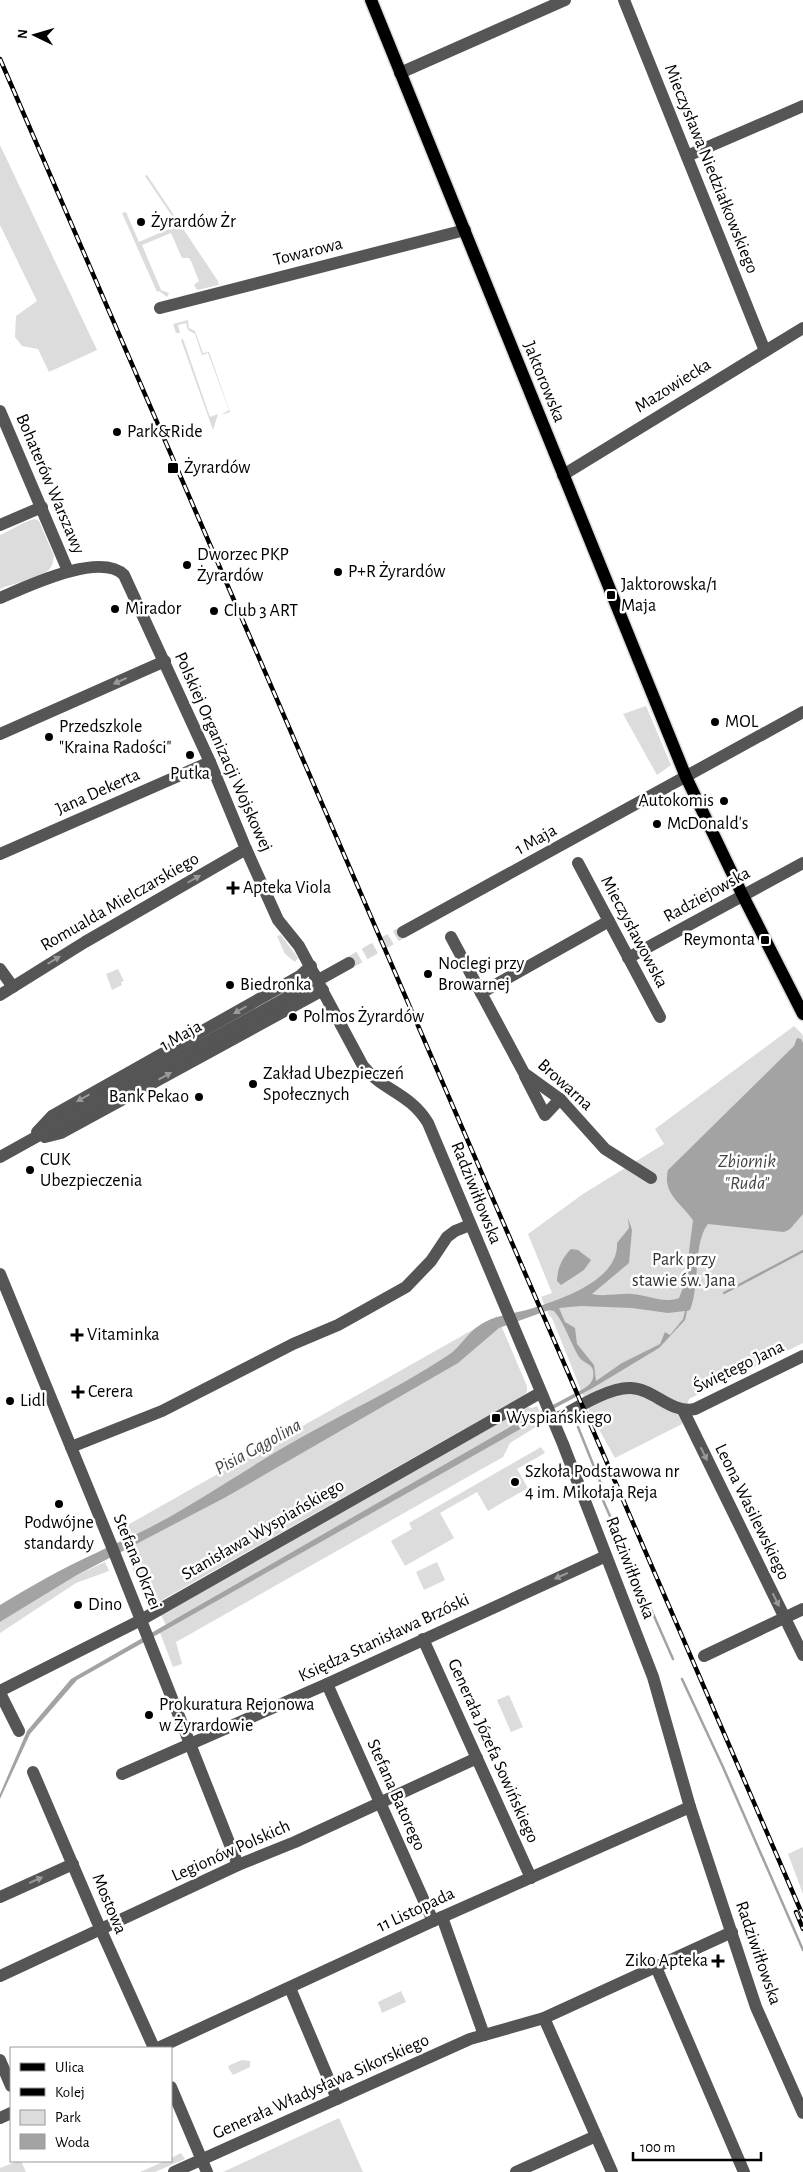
<svg xmlns="http://www.w3.org/2000/svg" width="803" height="2172" viewBox="0 0 803 2172" font-family="'Alegreya Sans',sans-serif">
<style>
.green{fill:#dcdcdc}
.water{fill:#a3a3a3;fill-rule:evenodd}
.lines{fill:none;stroke-linecap:round;stroke-linejoin:round}
.stream{stroke:#a3a3a3;stroke-width:2.5}
.minor-tunnel{stroke:#d9d9d9;stroke-width:12;stroke-dasharray:12 6;stroke-linecap:butt}
.major-casing{stroke:#dbdbdb;stroke-width:15}
.minor{stroke:#555;stroke-width:12}
.major{stroke:#000;stroke-width:12}
.rail-casing{stroke:#000;stroke-width:4.5}
.rail{stroke:#fff;stroke-width:2.5;stroke-dasharray:8;stroke-linecap:butt}
.minor-bridge{stroke:#555;stroke-width:12}
.oneway{fill:#999}
.poi-dot{fill:#000;stroke:#fff;stroke-width:2}
.labels{text-anchor:middle;dominant-baseline:central;stroke-width:5;stroke-linejoin:round;paint-order:stroke}
.street-label{font-size:18px;fill:#000;stroke:#fff}
.poi-label{font-size:18px;fill:#000;stroke:#fff;text-anchor:start}
.park-label{font-size:18px;fill:#333;stroke:#fff}
.water-label{font-size:19px;font-style:italic;fill:#444;stroke:#fff}
</style>
<rect width="100%" height="100%" fill="#fff"/>
<g class="green">
<path d="M0,145L97,350L49,372L38,349L22,346L15,337L16,316L37,301L0,225Z"/>
<path d="M147,175L218,281L219,285L197,290L194,285L199,281L191,261L189,258H182L171,233L142,245L161,290L169,293L167,297L159,291L157,292L122,213L126,212L139,242L178,225L145,176Z"/>
<path d="M188,320L189,328L195,331L203,353L209,352L230,412L221,415L229,410L208,353L202,355L195,334L188,330L186,323L178,325L180,333H176L173,324Z"/>
<path d="M183,339L210,417L218,414L213,430L181,340Z"/>
<path d="M35,519L39,521L54,556C53,559 53,564 51,567C44,579 12,583 0,589V535C12,530 22,522 35,519Z"/>
<path d="M646,706L671,765L657,775L623,714Z"/>
<path d="M281,935L298,958L295,962L285,954L277,936Z"/>
<path d="M118,969L124,981L121,982L122,985L112,990L106,974Z"/>
<path d="M794,1026L803,1035V1343L689,1399L682,1424L615,1458L591,1415L552,1318L549,1316L541,1297L552,1293L528,1234L583,1194L664,1144L655,1129Z"/>
<path d="M497,1316L527,1386V1392L524,1395L155,1604L152,1599L146,1600L117,1531Z"/>
<path d="M537,1406L544,1422L510,1443L503,1457L176,1642L182,1664L173,1667L159,1630L166,1625L160,1613L528,1407L532,1408Z"/>
<path d="M541,1447L545,1453L517,1469L528,1488L488,1511L477,1492L440,1513L454,1538L405,1566L391,1541L412,1529L409,1523Z"/>
<path d="M105,1562L109,1571L76,1583L0,1633V1622L77,1575Z"/>
<path d="M437,1562L445,1580L424,1590L416,1572Z"/>
<path d="M509,1695L523,1727L511,1732L497,1700Z"/>
<path d="M803,1847V1894L788,1854Z"/>
<path d="M401,1991L406,2002L382,2013L378,2002Z"/>
<path d="M242,2060L250,2061V2067L233,2075L228,2067L230,2065Z"/>
<path d="M339,2118L363,2172H223Z"/>
<path d="M181,2153L185,2159L155,2172H140L165,2161H171V2158Z"/>
<path d="M18,2161H21L26,2172H0V2168Z"/>
</g>
<g class="water">
<path d="M797,1038L801,1039L803,1043V1214L790,1229L784,1232L708,1224C693,1242 700,1286 690,1310L687,1311L685,1320L659,1348L591,1389L536,1418L531,1423L77,1680L30,1734L0,1799V1794L27,1731L71,1679L529,1416L534,1415L583,1389C590,1385 595,1380 593,1370C591,1363 583,1363 579,1357C570,1342 565,1324 554,1311L549,1310L499,1328L458,1363L226,1497L77,1575L0,1622V1605C31,1586 63,1568 96,1553C113,1544 130,1538 147,1529C195,1504 240,1473 286,1446C339,1415 396,1390 447,1356C460,1348 467,1333 480,1325C495,1315 513,1314 530,1309C559,1300 619,1281 617,1243L629,1228L628,1218L632,1230L629,1263L592,1294C604,1297 619,1293 632,1294C648,1295 664,1304 679,1298L685,1282L693,1220C681,1203 662,1193 668,1170L794,1046ZM581,1306L632,1308L668,1313L685,1311L683,1319L670,1335L665,1332L660,1344L622,1363L596,1381L594,1365L577,1344L575,1328L565,1322L559,1308Z"/>
<path d="M571,1249L578,1250L591,1260L584,1270L561,1285L557,1281C557,1269 562,1258 571,1249Z"/>
</g>
<g class="lines">
<g class="stream">
<path d="M724,1293L803,1251"/>
<path d="M578,1427L603,1489L602,1498L673,1659"/>
<path d="M682,1679L723,1767L803,1950"/>
</g>
<path class="minor-tunnel" d="M349,963L403,932"/>
<g class="major-casing">
<path id="major" d="M371,0L686,777L743,896L803,1014"/>
</g>
<g class="minor">
<path d="M624,0L765,351"/>
<path d="M400,73L565,0"/>
<path d="M687,156L803,106"/>
<path d="M160,308L465,230"/>
<path d="M0,411L68,571"/>
<path d="M563,475L803,328"/>
<path d="M0,525L42,507"/>
<path d="M0,598C26,587 100,551 124,575L210,762L246,849L278,920L299,946L314,974"/>
<path d="M0,734L165,661"/>
<path d="M0,854L210,762"/>
<path d="M578,863L660,1017"/>
<path d="M403,932L803,712"/>
<path d="M451,937L524,1073L560,1099L605,1149L651,1178"/>
<path d="M628,958L803,863"/>
<path d="M0,969L13,987"/>
<path d="M320,986L363,1066C383,1091 410,1093 428,1123L563,1444L653,1677L690,1807L747,1980L756,2007L803,2113"/>
<path d="M481,993L609,921"/>
<path d="M0,995L85,942L246,849"/>
<path d="M525,1076L545,1115L560,1099"/>
<path d="M37,1132L52,1116L300,976L311,966"/>
<path d="M45,1137L61,1133L323,990"/>
<path d="M0,1157L349,963"/>
<path d="M0,1274L110,1542L238,1865"/>
<path d="M683,1410L803,1655"/>
<path d="M553,1421C573,1410 608,1387 631,1388C655,1389 670,1414 695,1409L803,1356"/>
<path d="M71,1447L162,1411L293,1344L338,1325L406,1287L431,1261L447,1237L455,1231L470,1225"/>
<path d="M423,1639L531,1878"/>
<path d="M704,1656L803,1609"/>
<path d="M327,1684L433,1921"/>
<path d="M0,1691L141,1620L540,1393"/>
<path d="M0,1693L19,1731"/>
<path d="M33,1772L96,1919L154,2048"/>
<path d="M122,1774L327,1684L606,1556"/>
<path d="M0,1897L73,1864"/>
<path d="M442,1917L484,2035"/>
<path d="M656,1967L744,2172"/>
<path d="M0,1976L238,1865L295,1842L477,1758"/>
<path d="M290,1988L337,2099"/>
<path d="M544,2018L612,2172"/>
<path d="M158,2048L433,1921L690,1807"/>
<path d="M0,2060L11,2086"/>
<path d="M171,2087L207,2172"/>
<path d="M0,2118L11,2113"/>
<path d="M174,2172L470,2039L544,2018L732,1932"/>
<path d="M516,2172L596,2136"/>
</g>
<use href="#major" class="major"/>
<g class="rail-casing">
<g id="rail">
<path d="M0,59L803,1916"/>
<path d="M796,1912L803,1929"/>
</g>
</g>
<use href="#rail" class="rail"/>
<path class="minor-bridge" d="M314,974L320,986"/>
</g>
<defs><path id="oneway-solid" d="M-6-.8H1V-3.2L6.5 0L1 3.2V.8H-6Z" transform="scale(1.25)"/></defs>
<g class="oneway">
<use href="#oneway-solid" transform="translate(120 681) rotate(156)"/>
<use href="#oneway-solid" transform="translate(194 879) rotate(-30)"/>
<use href="#oneway-solid" transform="translate(54 960) rotate(-31)"/>
<use href="#oneway-solid" transform="translate(240 1010) rotate(150)"/>
<use href="#oneway-solid" transform="translate(165 1076) rotate(-29)"/>
<use href="#oneway-solid" transform="translate(83 1098) rotate(151)"/>
<use href="#oneway-solid" transform="translate(704 1454) rotate(64)"/>
<use href="#oneway-solid" transform="translate(561 1576) rotate(156)"/>
<use href="#oneway-solid" transform="translate(776 1600) rotate(64)"/>
<use href="#oneway-solid" transform="translate(36 1880) rotate(-24)"/>
</g>
<g class="poi-dot">
<circle cx="141" cy="222" r="5"/>
<circle cx="117" cy="432" r="5"/>
<rect x="167" y="462" width="12" height="12" rx="2.5"/>
<circle cx="187" cy="565" r="5"/>
<circle cx="338" cy="572" r="5"/>
<rect x="606" y="590" width="10" height="10" rx="2.5"/>
<circle cx="115" cy="609" r="5"/>
<circle cx="214" cy="611" r="5"/>
<circle cx="715" cy="722" r="5"/>
<circle cx="49" cy="737" r="5"/>
<circle cx="190" cy="755" r="5"/>
<circle cx="724" cy="801" r="5"/>
<circle cx="657" cy="824" r="5"/>
<path d="M230.5 880.5h5v5h5v5h-5v5h-5v-5h-5v-5h5z"/>
<rect x="760" y="935" width="10" height="10" rx="2.5"/>
<circle cx="428" cy="974" r="5"/>
<circle cx="230" cy="985" r="5"/>
<circle cx="293" cy="1017" r="5"/>
<circle cx="253" cy="1084" r="5"/>
<circle cx="199" cy="1097" r="5"/>
<circle cx="30" cy="1170" r="5"/>
<path d="M74.5 1327.5h5v5h5v5h-5v5h-5v-5h-5v-5h5z"/>
<path d="M75.5 1384.5h5v5h5v5h-5v5h-5v-5h-5v-5h5z"/>
<circle cx="10" cy="1401" r="5"/>
<rect x="491" y="1413" width="10" height="10" rx="2.5"/>
<circle cx="515" cy="1482" r="5"/>
<circle cx="59" cy="1504" r="5"/>
<circle cx="78" cy="1605" r="5"/>
<circle cx="149" cy="1715" r="5"/>
<path d="M715.5 1953.5h5v5h5v5h-5v5h-5v-5h-5v-5h5z"/>
</g>
<g class="labels">
<g class="street-label">
<text transform="translate(711 169) rotate(68)">Mieczysława Niedziałkowskiego</text>
<text transform="translate(308 252) rotate(-14)">Towarowa</text>
<text transform="translate(544 382) rotate(68)">Jaktorowska</text>
<text transform="translate(673 386) rotate(-32)">Mazowiecka</text>
<text transform="translate(50 484) rotate(67)">Bohaterów Warszawy</text>
<text transform="translate(223 752) rotate(66)">Polskiej Organizacji Wojskowej</text>
<text transform="translate(98 792) rotate(-24)">Jana Dekerta</text>
<text transform="translate(536 840) rotate(-29)">1 Maja</text>
<text transform="translate(707 895) rotate(-29)">Radziejowska</text>
<text transform="translate(120 902) rotate(-30)">Romualda Mielczarskiego</text>
<text transform="translate(634 932) rotate(62)">Mieczysławowska</text>
<text transform="translate(181 1036) rotate(-29)">1 Maja</text>
<text transform="translate(565 1085) rotate(42)">Browarna</text>
<text transform="translate(476 1193) rotate(68)">Radziwiłłowska</text>
<text transform="translate(739 1367) rotate(-26)">Świętego Jana</text>
<text transform="translate(752 1512) rotate(64)">Leona Wasilewskiego</text>
<text transform="translate(263 1530) rotate(-30)">Stanisława Wyspiańskiego</text>
<text transform="translate(137 1562) rotate(68)">Stefana Okrzei</text>
<text transform="translate(630 1568) rotate(69)">Radziwiłłowska</text>
<text transform="translate(384 1638) rotate(-25)">Księdza Stanisława Brzóski</text>
<text transform="translate(493 1751) rotate(66)">Generała Józefa Sowińskiego</text>
<text transform="translate(396 1795) rotate(66)">Stefana Batorego</text>
<text transform="translate(231 1851) rotate(-24)">Legionów Polskich</text>
<text transform="translate(109 1904) rotate(67)">Mostowa</text>
<text transform="translate(416 1910) rotate(-25)">11 Listopada</text>
<text transform="translate(758 1953) rotate(71)">Radziwiłłowska</text>
<text transform="translate(321 2087) rotate(-24)">Generała Władysława Sikorskiego</text>
</g>
<g class="poi-label">
<text x="151" y="222">Żyrardów Żr</text>
<text x="127" y="432">Park&amp;Ride</text>
<text x="184" y="468">Żyrardów</text>
<text x="197" y="555">Dworzec PKP<tspan x="197" dy="21">Żyrardów</tspan></text>
<text x="348" y="572">P+R Żyrardów</text>
<text x="621" y="585">Jaktorowska/1<tspan x="621" dy="21">Maja</tspan></text>
<text x="125" y="609">Mirador</text>
<text x="224" y="611">Club 3 ART</text>
<text x="725" y="722">MOL</text>
<text x="59" y="727">Przedszkole<tspan x="59" dy="21">"Kraina Radości"</tspan></text>
<text x="190" y="774" text-anchor="middle">Putka</text>
<text x="714" y="801" text-anchor="end">Autokomis</text>
<text x="667" y="824">McDonald's</text>
<text x="243" y="888">Apteka Viola</text>
<text x="755" y="940" text-anchor="end">Reymonta</text>
<text x="438" y="964">Noclegi przy<tspan x="438" dy="21">Browarnej</tspan></text>
<text x="240" y="985">Biedronka</text>
<text x="303" y="1017">Polmos Żyrardów</text>
<text x="263" y="1074">Zakład Ubezpieczeń<tspan x="263" dy="21">Społecznych</tspan></text>
<text x="189" y="1097" text-anchor="end">Bank Pekao</text>
<text x="40" y="1160">CUK<tspan x="40" dy="21">Ubezpieczenia</tspan></text>
<text x="87" y="1335">Vitaminka</text>
<text x="88" y="1392">Cerera</text>
<text x="20" y="1401">Lidl</text>
<text x="506" y="1418">Wyspiańskiego</text>
<text x="525" y="1472">Szkoła Podstawowa nr<tspan x="525" dy="21">4 im. Mikołaja Reja</tspan></text>
<text x="59" y="1523" text-anchor="middle">Podwójne<tspan x="59" dy="21">standardy</tspan></text>
<text x="88" y="1605">Dino</text>
<text x="159" y="1705">Prokuratura Rejonowa<tspan x="159" dy="21">w Żyrardowie</tspan></text>
<text x="708" y="1961" text-anchor="end">Ziko Apteka</text>
</g>
<g class="park-label">
<text x="684" y="1260">Park przy<tspan x="684" dy="21">stawie św. Jana</tspan></text>
</g>
<g class="water-label">
<text x="747" y="1161">Zbiornik<tspan x="747" dy="22">"Ruda"</tspan></text>
<text transform="translate(258 1447) rotate(-29)">Pisia Gągolina</text>
</g>
</g>
<rect x="10" y="2047" width="162" height="115" fill="#ffffff" stroke="#999999"/>
<rect x="20" y="2063" width="25" height="8" fill="#000000" stroke="#999999"/>
<text x="55" y="2072" font-size="15" fill="#000000">Ulica</text>
<rect x="20" y="2088" width="25" height="8" fill="#000000" stroke="#999999"/>
<text x="55" y="2097" font-size="15" fill="#000000">Kolej</text>
<rect x="20" y="2110" width="25" height="15" fill="#dcdcdc" stroke="#999999"/>
<text x="55" y="2122" font-size="15" fill="#000000">Park</text>
<rect x="20" y="2134" width="25" height="15" fill="#a3a3a3" stroke="#999999"/>
<text x="55" y="2147" font-size="15" fill="#000000">Woda</text>
<g transform="translate(35 35) rotate(275)" stroke="#ffffff" stroke-width="4" paint-order="stroke">
<path d="M0-4L9 19L0 12L-9 19Z" fill="#000000"/>
<text y="-8" font-size="14" font-weight="bold" text-anchor="middle" fill="#000000">N</text>
</g>
<path d="M633 2152v8h128v-8" fill="none" stroke="#000000" stroke-width="2.5"/>
<text x="640" y="2152" font-size="15" fill="#000000" stroke="#ffffff" stroke-width="4" paint-order="stroke">100 m</text>
</svg>
